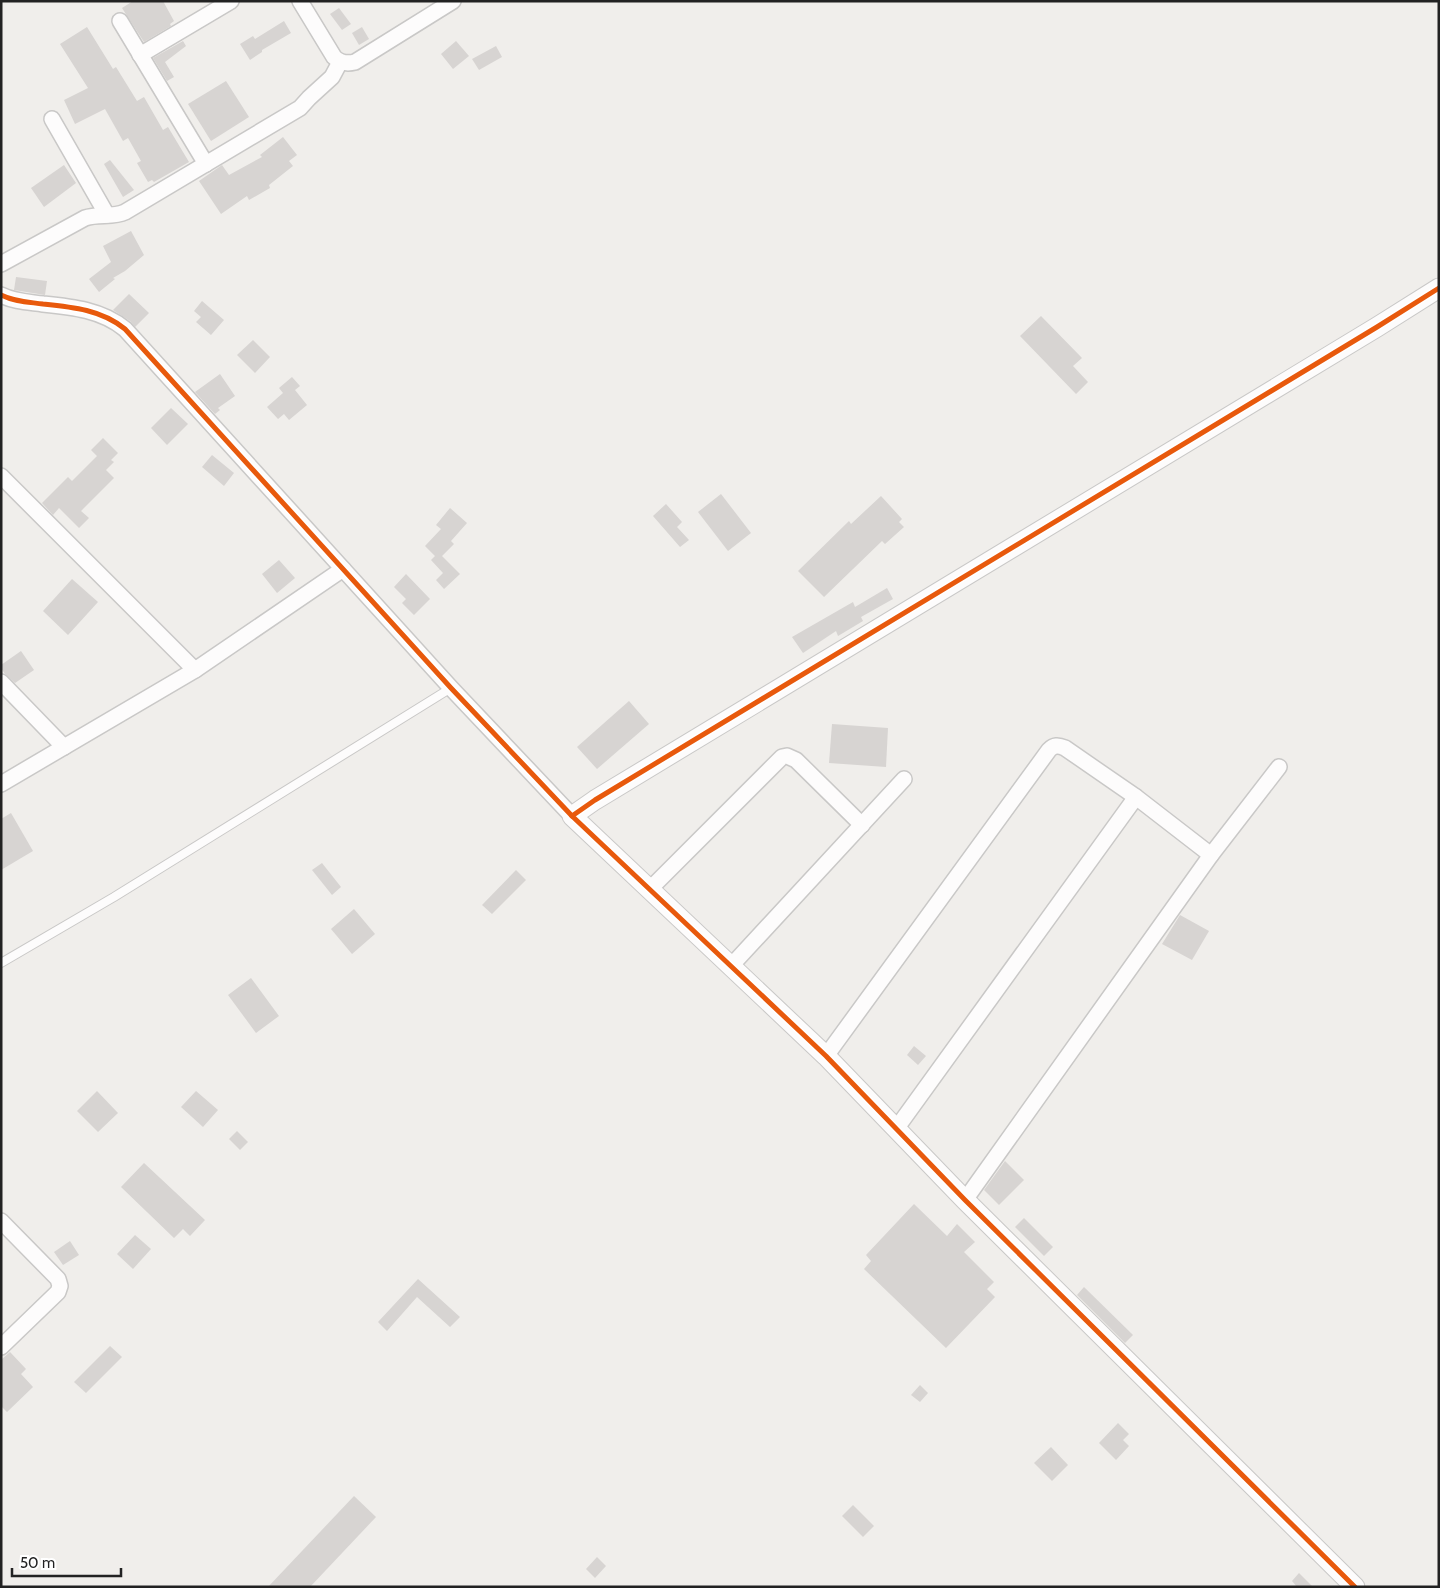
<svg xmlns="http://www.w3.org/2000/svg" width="1440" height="1588" viewBox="0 0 1440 1588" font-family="Cabin,sans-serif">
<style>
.building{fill:#d7d4d2}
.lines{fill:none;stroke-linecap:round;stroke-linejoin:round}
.service-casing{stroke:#c9c8c7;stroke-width:10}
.minor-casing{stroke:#c9c8c7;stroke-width:18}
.tertiary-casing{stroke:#c9c8c7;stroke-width:21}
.service{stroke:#fdfcfc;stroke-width:8}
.minor{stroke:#fdfcfc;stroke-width:15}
.tertiary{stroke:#fdfcfc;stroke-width:19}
.cycleway-casing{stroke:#fff;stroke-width:8}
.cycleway{stroke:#e8590c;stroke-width:5}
</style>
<rect width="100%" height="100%" fill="#f0eeeb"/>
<g class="building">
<path d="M133,1H163L174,21L170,24L171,26L144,42L122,8Z"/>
<path d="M339,8L351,24L342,30L330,14Z"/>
<path d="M284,21L291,33L262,50V52L250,60L240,44L253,36L255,39Z"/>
<path d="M87,27L113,69L116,67L137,101L144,97L163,130L168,127L189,162L154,182L152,180L148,182L137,163L141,161L128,138L123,141L105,109L75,124L64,100L88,88L60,44Z"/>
<path d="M362,27L369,39L359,45L352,33Z"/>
<path d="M183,41L186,46L165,62L174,77L167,81L153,58Z"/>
<path d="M456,41L469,56L453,69L441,54Z"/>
<path d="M496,46L502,57L479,70L472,59Z"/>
<path d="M226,81L249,117L211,141L188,104Z"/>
<path d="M283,137L297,155L289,161L293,166L269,185L270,188L249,200L247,196L221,214L199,181L222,165L229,175L262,157L260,155Z"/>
<path d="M110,160L134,190L123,197L104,164Z"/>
<path d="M64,165L76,183L44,207L31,188Z"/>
<path d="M131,231L144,255L125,271L113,278L115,279L99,292L89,279L111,262L103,246Z"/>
<path d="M16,277L47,281L45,295L14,290Z"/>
<path d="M129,294L149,313L135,327L130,321L113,310Z"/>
<path d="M202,301L224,320L211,335L196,322L201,317L194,311Z"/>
<path d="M1041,316L1082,358L1073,366L1088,382L1076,394L1020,336Z"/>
<path d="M253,340L270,357L255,373L237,355Z"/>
<path d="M220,374L235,396L218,408L220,410L215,414L195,392Z"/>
<path d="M292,377L300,386L295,390L307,405L289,420L284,414L278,419L267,407L283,393L279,388Z"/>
<path d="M171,408L188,424L167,445L151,428Z"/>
<path d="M103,438L118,453L111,460L114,462L106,470L114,478L81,511L89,518L79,528L59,508L53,515L42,503L68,477L72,481L97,456L91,450Z"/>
<path d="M212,455L234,473L224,486L202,467Z"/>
<path d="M721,494L751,533L728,551L698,512Z"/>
<path d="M881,496L902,519L899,522L904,527L885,544L882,541L824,597L798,571L849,521L851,524Z"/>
<path d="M666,504L682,522L677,527L689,540L680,547L653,516Z"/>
<path d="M450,508L467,523L451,541L454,544L442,556L460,574L444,589L436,580L443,573L431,560L435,556L425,546L441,529L436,525Z"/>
<path d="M279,560L295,578L277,593L262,574Z"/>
<path d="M406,574L430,599L414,615L402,603L406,599L394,587Z"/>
<path d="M72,579L98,602L68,635L43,611Z"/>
<path d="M887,588L893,599L861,617L863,621L838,636L836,631L803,653L792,637L853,602L855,607Z"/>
<path d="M21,651L34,670L15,683L5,674L1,668V665Z"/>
<path d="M629,701L649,724L597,769L577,747Z"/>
<path d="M832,724L888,728L886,767L829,763Z"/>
<path d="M11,813L33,851L1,870V819Z"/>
<path d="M322,863L341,887L332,895L312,870Z"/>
<path d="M516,870L526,880L492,914L482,905Z"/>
<path d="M354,909L375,934L352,954L331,929Z"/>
<path d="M1180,915L1209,931L1192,960L1162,944Z"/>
<path d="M251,978L279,1016L256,1033L228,995Z"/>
<path d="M914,1046L926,1056L918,1065L907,1055Z"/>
<path d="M97,1091L118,1113L98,1132L77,1111Z"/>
<path d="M196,1091L218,1110L203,1127L181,1107Z"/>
<path d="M237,1131L248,1142L240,1150L229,1139Z"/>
<path d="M1005,1161L1024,1180L999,1205L984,1190Z"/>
<path d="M144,1163L205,1220L190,1236L183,1229L174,1238L121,1187Z"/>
<path d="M914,1204L947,1236L957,1224L975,1242L964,1252L994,1282L987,1289L995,1297L946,1348L864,1269L871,1261L866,1255Z"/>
<path d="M1024,1218L1053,1247L1044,1256L1015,1227Z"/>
<path d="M135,1235L151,1249L133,1269L117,1254Z"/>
<path d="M70,1241L79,1255L63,1265L54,1252Z"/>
<path d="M418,1279L460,1317L450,1327L417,1297L387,1331L378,1322Z"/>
<path d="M1084,1287L1133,1335L1125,1343L1077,1295Z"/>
<path d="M110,1346L122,1357L86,1393L74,1382Z"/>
<path d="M10,1352L26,1369L21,1374L33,1387L7,1412L1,1406V1360Z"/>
<path d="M920,1385L928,1393L920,1402L911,1395Z"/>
<path d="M1118,1423L1129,1434L1123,1440L1129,1446L1116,1460L1099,1443Z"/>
<path d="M1051,1447L1068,1465L1052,1481L1034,1463Z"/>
<path d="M354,1496L376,1517L310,1587H268Z"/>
<path d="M853,1505L874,1526L863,1537L842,1516Z"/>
<path d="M597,1557L606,1566L595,1578L586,1569Z"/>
<path d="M1299,1573L1313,1587H1297L1292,1581Z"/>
</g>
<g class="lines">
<g class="service-casing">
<path id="service" d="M1,963L114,897L451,688"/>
</g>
<g class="minor-casing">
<g id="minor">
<path d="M300,1L334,57C340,63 347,64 355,62L453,1"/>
<path d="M120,21L206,164"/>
<path d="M140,55L231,1"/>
<path d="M52,119L107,215"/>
<path d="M1,264L85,218C98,213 113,218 125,212L300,108L309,98L332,77L340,62"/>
<path d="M1,295C15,302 29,302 43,304C73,307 102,310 125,329L451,688L572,816"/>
<path d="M1,476L195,670"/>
<path d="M1,682L64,747"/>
<path d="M1,784L195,670L343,569"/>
<path d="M649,890L782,757L787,756L796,760L862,825"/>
<path d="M731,966L904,779"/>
<path d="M826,1056L1049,750C1054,745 1058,745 1065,748L1136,797L1211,855"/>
<path d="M896,1129L1136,797"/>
<path d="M965,1200L1211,855L1279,767"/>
<path d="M1,1221L58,1279L60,1286L58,1292L1,1347"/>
</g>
</g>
<g class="tertiary-casing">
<path id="tertiary" d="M1355,1587L965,1200L826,1056L572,816L595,800L1377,327L1439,288"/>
</g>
<use href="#service" class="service"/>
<use href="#minor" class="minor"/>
<use href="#tertiary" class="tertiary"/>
<g class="cycleway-casing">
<g id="cycleway">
<path d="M1,295C15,302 29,302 43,304C73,307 102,310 125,329L451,688L572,816"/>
<path d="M1355,1587L965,1200L826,1056L572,816L595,800L1377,327L1439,288"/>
</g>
</g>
<use href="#cycleway" class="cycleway"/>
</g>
<rect width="1440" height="1588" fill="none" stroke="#222222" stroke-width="5"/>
<path d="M12 1568v8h109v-8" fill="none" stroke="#222222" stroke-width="2.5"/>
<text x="20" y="1568" font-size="15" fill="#222222" stroke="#ffffff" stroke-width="4" paint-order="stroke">50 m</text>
</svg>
